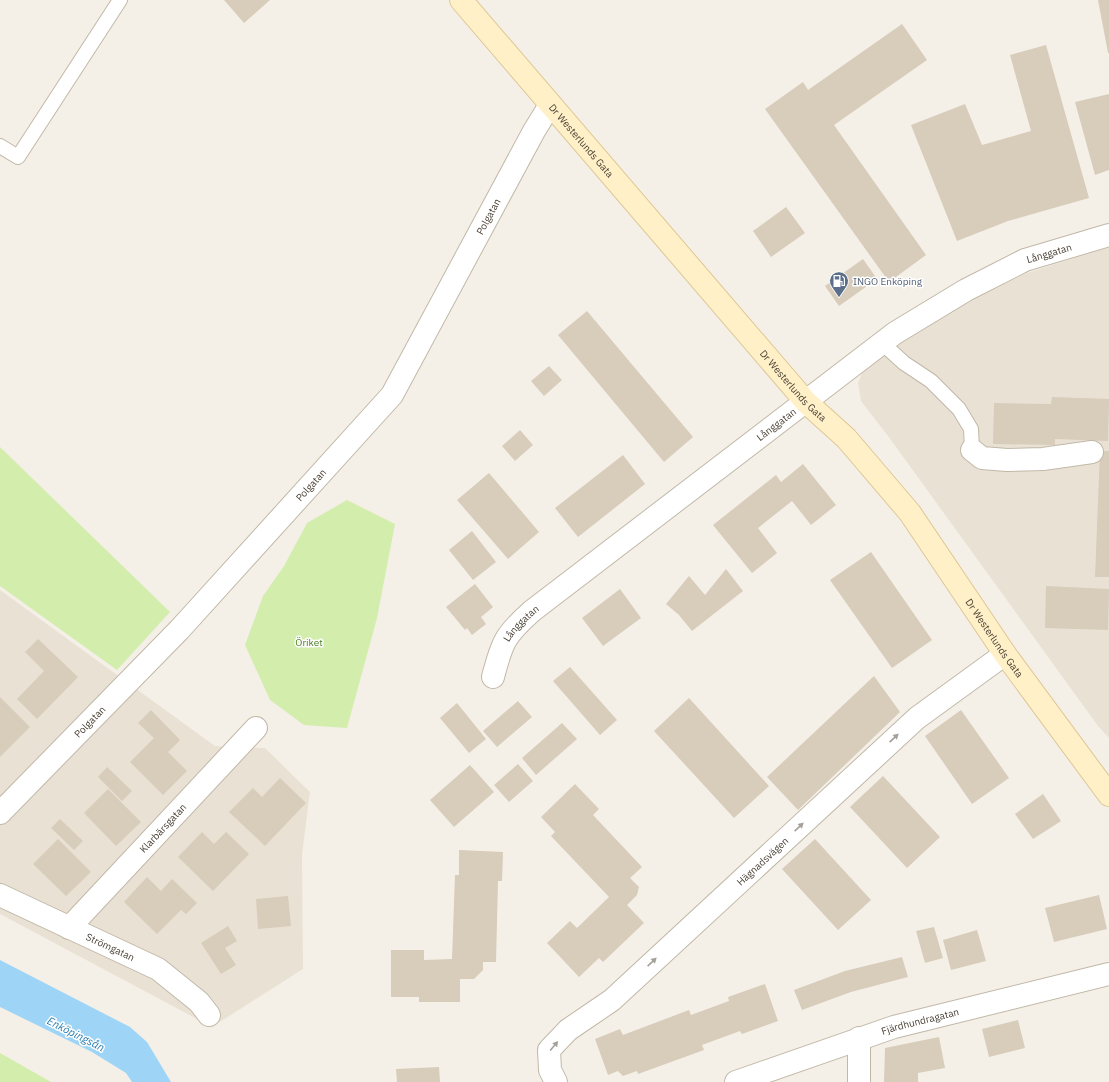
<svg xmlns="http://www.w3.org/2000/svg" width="1109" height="1082" viewBox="0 0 1109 1082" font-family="'IBM Plex Sans',sans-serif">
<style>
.residential{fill:#e9e2d4}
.green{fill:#d2edac}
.water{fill:#9ed5f7}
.building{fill:#d8ccbb}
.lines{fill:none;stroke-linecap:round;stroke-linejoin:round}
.service-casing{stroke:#c1b8a8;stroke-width:16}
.minor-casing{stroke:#c1b8a8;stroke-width:24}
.tertiary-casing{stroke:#c1b8a8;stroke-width:24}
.secondary-casing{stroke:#ddc794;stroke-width:24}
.service{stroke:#fff;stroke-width:14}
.minor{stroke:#fff;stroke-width:22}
.tertiary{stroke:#fff;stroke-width:22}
.secondary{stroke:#fff0c7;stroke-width:22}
.oneway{fill:#a4a09a}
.labels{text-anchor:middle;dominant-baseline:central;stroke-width:3;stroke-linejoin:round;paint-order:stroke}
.street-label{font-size:10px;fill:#494035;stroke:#fff}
.service-label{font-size:10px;fill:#4e5e75;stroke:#fff;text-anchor:start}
.park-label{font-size:10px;fill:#498122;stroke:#fff}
.water-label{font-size:11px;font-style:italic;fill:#2178ae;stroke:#fff}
</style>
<rect width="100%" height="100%" fill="#f5f0e7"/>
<g class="residential">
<path d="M1109,247V738L1098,726L888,436L861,401L858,383L863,371L902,341L969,301L1027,273Z"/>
<path d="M0,590L215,746L265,748L310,792L302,855L303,969L212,1027L0,914Z"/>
</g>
<g class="green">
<path d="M0,447L170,612L117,670L0,586Z"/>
<path d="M347,500L395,524L377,618L347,728L304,725L270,700L245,645L263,596L284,566L307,523Z"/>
<path d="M0,1053L51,1082H0Z"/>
</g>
<path class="water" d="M0,960L130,1027L147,1042L171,1082H132L126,1073L92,1052L0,1007Z"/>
<g class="building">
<path d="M224,0H270L244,23Z"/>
<path d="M1098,0H1109V53H1108Z"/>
<path d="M902,24L927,60L834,125L926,255L889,282L765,109L803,82L808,90Z"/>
<path d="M1046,45L1089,198L1008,221L957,241L911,125L965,104L982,145L1031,131L1010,55Z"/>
<path d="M1109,94V170L1095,175L1075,102Z"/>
<path d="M786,207L805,233L771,257L753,231Z"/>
<path d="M863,259L877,279L839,306L825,286Z"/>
<path d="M587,311L693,437L664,462L558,335Z"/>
<path d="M549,366L562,380L544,396L531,381Z"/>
<path d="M1052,397L1109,399L1108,441L1055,439V445L993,444L994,403L1051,404Z"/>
<path d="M520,430L533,445L515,461L502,446Z"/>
<path d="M1100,451H1109V577H1095Z"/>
<path d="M623,455L645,484L578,537L555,508Z"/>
<path d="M803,464L836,505L811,525L792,501L758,528L777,553L752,573L713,525L776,475L781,482Z"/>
<path d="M489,473L539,532L508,559L457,500Z"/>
<path d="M472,531L496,562L473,580L449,550Z"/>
<path d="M871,552L932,640L892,668L830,580Z"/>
<path d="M726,569L743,591L692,631L679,615L666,604L689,576L705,595Z"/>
<path d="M475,584L493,607L481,617L486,624L472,635L467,628L465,630L446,607Z"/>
<path d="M1046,586L1109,589L1108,630L1045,628Z"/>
<path d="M620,589L641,618L603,646L582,618Z"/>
<path d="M38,639L78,677L37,719L17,699L44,671L25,652Z"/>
<path d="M570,667L617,720L600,735L553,681Z"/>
<path d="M874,676L900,712L798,810L767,777Z"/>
<path d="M0,697L30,727L0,757Z"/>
<path d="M689,698L769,786L734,818L654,731Z"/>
<path d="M518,701L532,717L497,747L483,731Z"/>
<path d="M457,703L486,739L469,753L440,718Z"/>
<path d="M151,710L180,740L168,752L187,771L163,795L130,762L154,738L138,723Z"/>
<path d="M961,710L1009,778L972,804L925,736Z"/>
<path d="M562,723L577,739L536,775L522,758Z"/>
<path d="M518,764L533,781L509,802L494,785Z"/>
<path d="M470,765L494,792L454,827L430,800Z"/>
<path d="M107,767L132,791L122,801L98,777Z"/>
<path d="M883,776L940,837L907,868L850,807Z"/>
<path d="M280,778L306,803L265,846L229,812L253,788L262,797Z"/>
<path d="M575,784L599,809L593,815L642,867L630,878L639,887L637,895L627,905L644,923L603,962L599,958L579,977L547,943L570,921L577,928L609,897L551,836L555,832L541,817Z"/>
<path d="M108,789L141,822L116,846L84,813Z"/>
<path d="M1043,794L1061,821L1033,839L1015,814Z"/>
<path d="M60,819L83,841L74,850L51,828Z"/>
<path d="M202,832L214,844L226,832L249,854L213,891L178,857Z"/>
<path d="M58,839L91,872L66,896L33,864Z"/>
<path d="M815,839L871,900L838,930L782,869Z"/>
<path d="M459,850L503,852L502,881H498L496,962H483V970L474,979H460V1002H419V997H391V950H424V960L452,959L455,875H459Z"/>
<path d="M147,877L161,891L172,879L197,903L186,914L181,910L157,934L124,902Z"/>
<path d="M1099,895L1107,929L1054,942L1045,908Z"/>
<path d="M288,896L291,926L258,929L256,899Z"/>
<path d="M228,926L237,941L225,948L236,965L221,974L201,943Z"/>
<path d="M934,927L943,958L925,963L916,931Z"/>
<path d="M977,930L986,961L951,970L943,940Z"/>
<path d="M902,957L908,977L851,992L802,1010L794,990L845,971Z"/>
<path d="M765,984L778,1021L742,1034L740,1031L702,1045L704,1050L638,1074L637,1071L623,1076L618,1071L608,1075L595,1039L620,1029L623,1035L689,1010L691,1015L729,1001L728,997Z"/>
<path d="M1018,1020L1025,1048L989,1057L982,1029Z"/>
<path d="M939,1037L945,1068L918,1073V1082H884L885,1048Z"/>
<path d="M439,1067L440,1082H397L396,1069Z"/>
</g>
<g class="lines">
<g class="service-casing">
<g id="service">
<path d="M0,146L18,157L120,0"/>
<path d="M882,343L904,363L931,381L959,409L971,429L972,450"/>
</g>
</g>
<g class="minor-casing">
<g id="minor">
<path d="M972,450L982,458L1007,460L1043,459L1092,452"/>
<path id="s1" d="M493,677C502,642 505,635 532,611L895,333L966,290L1025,260L1109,235"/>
<path id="s2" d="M0,813L180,629L392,395L534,131L550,105"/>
<path id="s3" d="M0,895L158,969L199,1002L209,1015"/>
<path id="s4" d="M69,928L256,728"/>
<path d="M859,1038V1082"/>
<path id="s5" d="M556,1082L550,1070L549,1050L568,1030L612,1000L917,718L1005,654"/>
</g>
</g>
<g class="tertiary-casing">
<g id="tertiary">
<path id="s6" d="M736,1082L894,1027L1109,974"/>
</g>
</g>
<g class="secondary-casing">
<g id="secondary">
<path id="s7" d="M461,0L806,402L846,438L910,513L1005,654L1109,795"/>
</g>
</g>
<use href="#service" class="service"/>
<use href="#minor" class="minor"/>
<use href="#tertiary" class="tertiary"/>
<use href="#secondary" class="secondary"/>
</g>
<defs><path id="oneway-solid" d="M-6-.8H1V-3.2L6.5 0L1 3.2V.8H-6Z"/></defs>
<g class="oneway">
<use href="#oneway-solid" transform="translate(894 738) rotate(-43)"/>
<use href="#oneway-solid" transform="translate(799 827) rotate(-43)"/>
<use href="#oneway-solid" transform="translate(652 962) rotate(-43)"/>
<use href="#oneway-solid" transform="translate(554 1046) rotate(-50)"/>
</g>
<defs>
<g id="fuel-pin" transform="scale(1)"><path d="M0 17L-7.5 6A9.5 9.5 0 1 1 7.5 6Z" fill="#5c6f8a" stroke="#fff"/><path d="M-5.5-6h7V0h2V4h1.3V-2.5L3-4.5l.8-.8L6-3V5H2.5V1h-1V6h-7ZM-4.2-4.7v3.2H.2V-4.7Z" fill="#fff"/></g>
</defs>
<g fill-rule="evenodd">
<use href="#fuel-pin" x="839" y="281"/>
</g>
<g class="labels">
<g class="street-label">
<text stroke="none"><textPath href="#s7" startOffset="185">Dr Westerlunds Gata</textPath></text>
<text stroke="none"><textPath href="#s2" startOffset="776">Polgatan</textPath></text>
<text stroke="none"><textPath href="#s1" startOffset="710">Långgatan</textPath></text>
<text stroke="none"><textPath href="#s7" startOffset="509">Dr Westerlunds Gata</textPath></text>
<text stroke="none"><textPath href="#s1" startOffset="386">Långgatan</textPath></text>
<text stroke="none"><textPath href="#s2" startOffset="452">Polgatan</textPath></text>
<text stroke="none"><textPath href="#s1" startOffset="62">Långgatan</textPath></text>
<text stroke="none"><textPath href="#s7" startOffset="833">Dr Westerlunds Gata</textPath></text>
<text stroke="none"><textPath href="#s2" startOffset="128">Polgatan</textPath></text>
<text stroke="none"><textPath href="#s4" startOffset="137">Klarbärsgatan</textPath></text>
<text stroke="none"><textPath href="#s5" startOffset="319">Hägnadsvägen</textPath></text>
<text stroke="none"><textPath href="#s3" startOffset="122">Strömgatan</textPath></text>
<text stroke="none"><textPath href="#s6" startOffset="194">Fjärdhundragatan</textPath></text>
</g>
<g class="service-label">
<text x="853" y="281">INGO Enköping</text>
</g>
<g class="park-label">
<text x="309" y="642">Öriket</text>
</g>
<g class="water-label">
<text transform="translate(76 1034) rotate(27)">Enköpingsån</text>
</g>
</g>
</svg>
